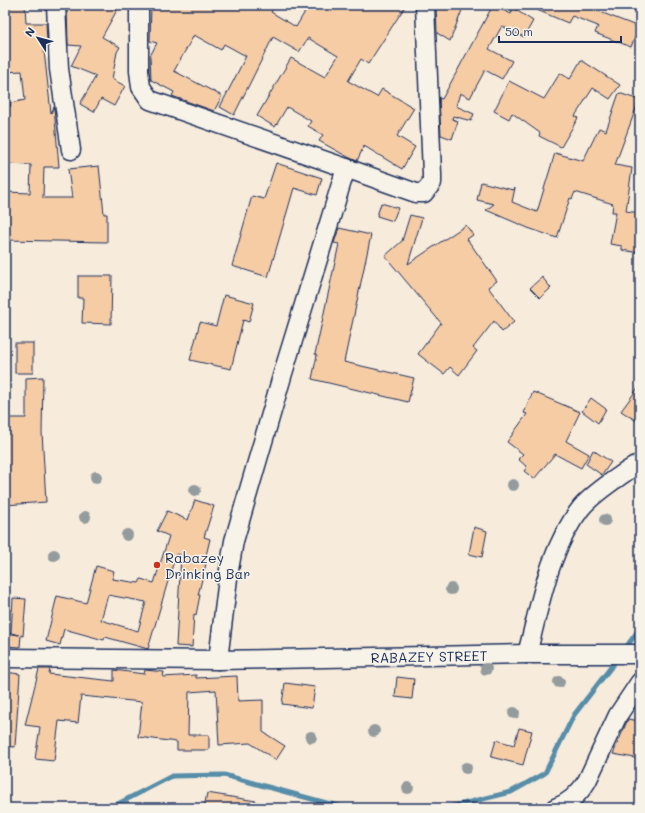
<svg xmlns="http://www.w3.org/2000/svg" width="645" height="813" viewBox="0 0 645 813" font-family="Mali,sans-serif">
<style>
.lines{fill:none;stroke-linecap:round;stroke-linejoin:round}
.stream{stroke:#568da9;stroke-width:5}
.building{fill:#f6cca5;stroke:#1b2f5e;fill-rule:evenodd}
.minor-casing{stroke:#1b2f5e;stroke-width:21}
.minor{stroke:#f7f3e8;stroke-width:18}
.tree{fill:#939b9d}
.poi-dot{fill:#c8321e;stroke:#f7f3e8;stroke-width:1.5}
.labels{text-anchor:middle;dominant-baseline:central;stroke-width:3;stroke-linejoin:round;paint-order:stroke}
.poi-label{font-size:14px;fill:#1b2f5e;stroke:#f7f3e8;text-anchor:start}
.street-label{font-size:14px;fill:#1b2f5e;stroke:#f7f3e8}
</style>
<rect width="100%" height="100%" fill="#f7ebdb"/>
<filter id="ink" filterUnits="userSpaceOnUse"><feTurbulence type="fractalNoise" baseFrequency=".025" numOctaves="2"/><feDisplacementMap in="SourceGraphic" scale="8" xChannelSelector="R" yChannelSelector="G"/><feConvolveMatrix kernelMatrix="1 2 1 2 8 2 1 2 1" color-interpolation-filters="sRGB"/></filter>
<g filter="url(#ink)">
<g class="lines">
<g class="stream">
<path d="M624,650L640,628"/>
<path d="M110,808L172,776L224,775L345,808"/>
<path d="M446,808L511,792L545,773L574,715L618,658"/>
</g>
</g>
<g class="building">
<path d="M5,5H25L26,23H46L47,42H43L51,113L54,107L59,167H44L43,198H72L68,169L99,166L104,214H107V242L5,240V192L30,193L31,165L5,164V107L11,106L10,103L25,100L22,71L5,72Z"/>
<path d="M67,5H108L117,10L102,37L120,47L117,52L112,79L125,86L114,106L101,99L94,112L80,104L96,76L71,66L81,46L68,45Z"/>
<path d="M151,5H275L271,12L296,27L309,5H406L368,64L361,59L348,81L377,97L382,89L414,108L397,136L415,147L402,169L364,146L357,161L348,157L319,141L323,135L308,126L311,121L287,107L275,127L257,116L291,58L325,77L338,56L308,38L299,52L273,37L234,115L220,107L246,56L224,44L221,50L194,35L174,71L222,96L214,111L172,96L174,92L151,80L150,56L157,43L150,41Z"/>
<path d="M436,5H464L450,41L437,33Z"/>
<path d="M493,5L511,14L513,8L533,21L524,37L502,26L489,49L512,61L502,79L485,70L470,98L460,93L456,106L474,114L471,121L453,116L452,119L458,121L452,139L441,135L439,98L442,99Z"/>
<path d="M525,5H582L639,27L631,47L595,33L598,26L572,16L568,23Z"/>
<path d="M581,60L620,85L610,99L593,88L575,116L578,118L561,147L539,136L540,133L512,113L509,119L494,111L509,81L544,99L560,73L570,79Z"/>
<path d="M619,93L639,100L615,165L632,168L626,211L640,213V253L622,250V246L610,244L616,212H612L613,204L575,192L572,199L570,198L557,238L528,228L486,210L494,204L477,200L481,182L513,190L515,188L512,202L537,212L555,153L583,161L599,128L606,131Z"/>
<path d="M276,163L322,178L317,195L294,188L268,277L232,266L252,196L264,199Z"/>
<path d="M381,203L398,208L393,221L377,216Z"/>
<path d="M410,215L422,218L408,264L466,225L473,235L467,239L497,281L488,287L514,322L502,332L494,321L473,348L477,351L459,375L450,367L444,374L418,354L441,323L385,256L402,241Z"/>
<path d="M339,228L371,235L344,362L414,378L408,402L312,379L317,355L315,354L339,244L334,243Z"/>
<path d="M78,276H112L111,324L82,323L83,298H78Z"/>
<path d="M542,277L551,288L540,298L530,288Z"/>
<path d="M224,295L254,303L249,322L243,320L231,369L190,360L200,322L216,326Z"/>
<rect x="15" y="343" width="18" height="30"/>
<path d="M43,377L42,432L46,502L5,505V439H7V418H26V378Z"/>
<path d="M640,385V423L621,411Z"/>
<path d="M533,392L580,412L566,441L589,454L581,468L555,454L534,479L524,471L527,467L518,459L523,454L507,442L527,414L524,413Z"/>
<path d="M591,398L606,409L598,423L582,411Z"/>
<path d="M593,450L611,462L602,475L586,464Z"/>
<path d="M195,500L214,506L204,537L210,539L204,564H206L198,595H200L196,615L194,614L192,647L176,646L181,555L176,554L148,649L105,637L104,640L64,629L60,645L46,641L57,596L86,603L96,566L114,571L112,579L139,583L141,579L154,583L169,536L157,531L167,511L188,520ZM108,595L146,602L138,631L101,620Z"/>
<path d="M474,527L487,531L482,557L469,554Z"/>
<path d="M13,598L26,599L23,636L21,635L20,647L5,646V633L19,635L11,633Z"/>
<path d="M39,669H50L49,674L114,681V670L144,674L145,670L164,672L163,677L196,675V678L237,676L238,701L263,700V732L285,746L276,760L250,743L219,745L216,690L189,692L188,735H209V750H177V742L138,737L142,702L81,696L78,723L59,721L54,761L35,759L40,727L25,725Z"/>
<path d="M5,672L20,674L15,747L5,746Z"/>
<path d="M397,677L414,679L412,699L395,697Z"/>
<path d="M285,683L315,687L312,708L282,704Z"/>
<path d="M628,719L640,721V759L613,754Z"/>
<path d="M519,728L532,731L523,765L491,757L496,740L514,745Z"/>
<path d="M207,793L256,801L255,808H204Z"/>
</g>
<g class="lines">
<g class="minor-casing">
<g id="minor">
<path d="M56,5L59,69L71,150"/>
<path d="M139,5V71L141,87L150,100L346,168L283,373L234,541L229,570L218,660"/>
<path d="M346,168L416,193H424L432,183V174L425,5"/>
<path d="M527,654C540,605 549,549 581,508C590,497 603,488 614,480C622,475 631,467 640,464"/>
<path id="s1" d="M5,658L218,660L527,654H640"/>
<path d="M555,808C570,803 579,794 587,781L618,715L640,682"/>
</g>
</g>
<use href="#minor" class="minor"/>
</g>
<g class="tree">
<circle cx="96" cy="477" r="6"/>
<circle cx="513" cy="485" r="6"/>
<circle cx="195" cy="490" r="6"/>
<circle cx="85" cy="517" r="6"/>
<circle cx="605" cy="520" r="6"/>
<circle cx="127" cy="535" r="6"/>
<circle cx="54" cy="555" r="6"/>
<circle cx="451" cy="589" r="6"/>
<circle cx="486" cy="669" r="6"/>
<circle cx="559" cy="682" r="6"/>
<circle cx="514" cy="713" r="6"/>
<circle cx="374" cy="731" r="6"/>
<circle cx="311" cy="737" r="6"/>
<circle cx="466" cy="768" r="6"/>
<circle cx="408" cy="788" r="6"/>
</g>
</g>
<circle class="poi-dot" cx="157" cy="565" r="4"/>
<g class="labels">
<g class="poi-label">
<text x="165" y="557">Rabazey<tspan x="165" dy="16">Drinking Bar</tspan></text>
</g>
<g class="street-label">
<text stroke="none"><textPath href="#s1" startOffset="424">RABAZEY STREET</textPath></text>
</g>
</g>
<rect width="645" height="813" fill="none" stroke="#f7f3e8" stroke-width="20"/>
<rect x="10" y="10" width="625" height="793" fill="none" stroke="#1b2f5e" stroke-width="1.5" filter="url(#ink)"/>
<g transform="translate(38 38) rotate(306)" stroke="#f7f3e8" stroke-width="3" paint-order="stroke">
<path d="M0-3L7 15L0 10L-7 15Z" fill="#1b2f5e"/>
<text y="-6" font-size="11" font-weight="bold" text-anchor="middle" fill="#1b2f5e">N</text>
</g>
<path d="M499 36v6h122v-6" fill="none" stroke="#1b2f5e" stroke-width="2"/>
<text x="505" y="36" font-size="12" fill="#1b2f5e" stroke="#f7f3e8" stroke-width="3" paint-order="stroke">50 m</text>
</svg>
